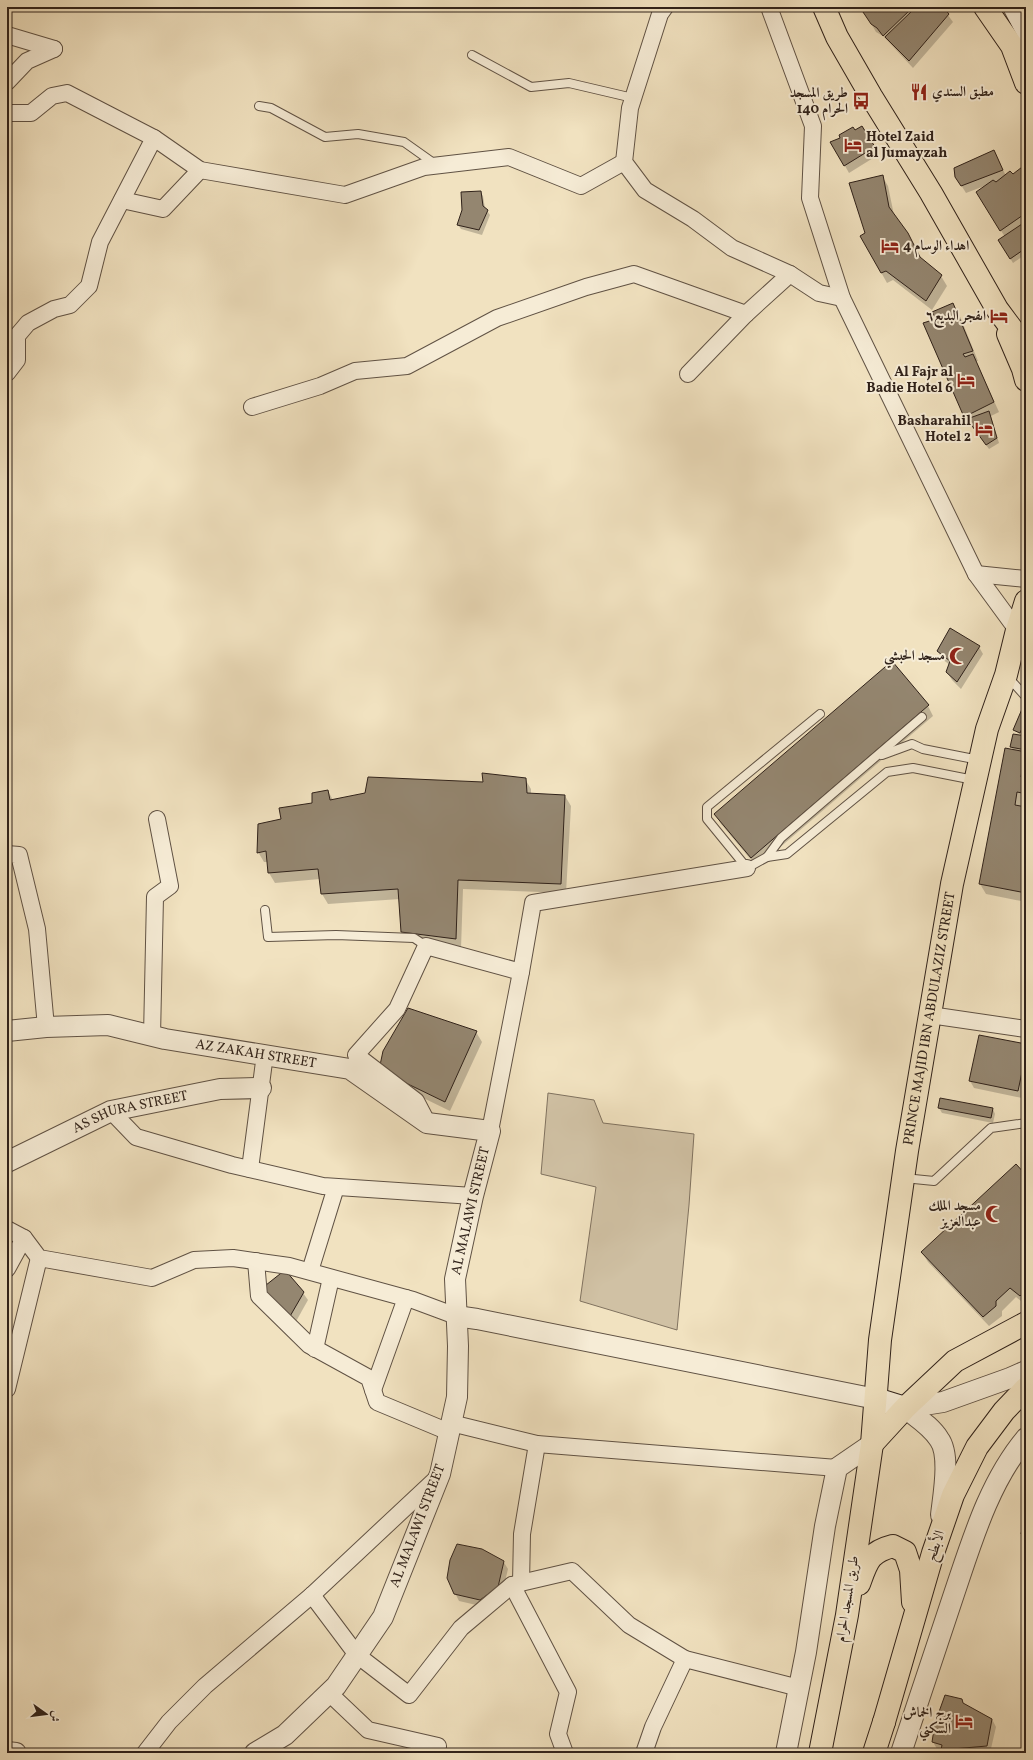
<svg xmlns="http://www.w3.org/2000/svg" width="1033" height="1760" viewBox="0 0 1033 1760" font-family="Vollkorn,Amiri,serif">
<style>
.green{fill:#d0c1a4;stroke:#80725f}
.shadow{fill:#0003}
.building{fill:#948670;stroke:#30221a}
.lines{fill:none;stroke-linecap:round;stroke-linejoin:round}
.service-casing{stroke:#605244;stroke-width:10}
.minor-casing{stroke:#605244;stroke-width:18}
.tertiary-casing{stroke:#605244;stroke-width:22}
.secondary-casing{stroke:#30221a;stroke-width:24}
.primary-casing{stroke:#30221a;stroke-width:24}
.trunk-casing{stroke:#30221a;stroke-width:24}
.service{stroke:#f6ecd6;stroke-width:8}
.minor{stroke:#f6ecd6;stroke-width:16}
.tertiary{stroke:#f6ecd6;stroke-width:20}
.secondary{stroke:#f6ecd6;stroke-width:22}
.primary{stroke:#f1e2c0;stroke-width:22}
.trunk{stroke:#f1e2c0;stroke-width:22}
.labels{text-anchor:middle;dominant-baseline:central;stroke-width:4;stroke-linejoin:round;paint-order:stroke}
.poi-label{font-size:14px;font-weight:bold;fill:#30221a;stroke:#f6ecd6;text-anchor:end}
.street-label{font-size:14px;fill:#30221a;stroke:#f6ecd6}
</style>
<rect width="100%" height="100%" fill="#f1e2c0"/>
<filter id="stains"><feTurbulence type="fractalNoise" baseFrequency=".005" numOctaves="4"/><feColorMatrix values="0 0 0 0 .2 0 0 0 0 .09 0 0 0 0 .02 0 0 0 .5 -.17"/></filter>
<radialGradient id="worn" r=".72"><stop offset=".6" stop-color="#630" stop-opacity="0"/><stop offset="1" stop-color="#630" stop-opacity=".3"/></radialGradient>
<path class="green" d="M548,1093L594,1100L603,1123L694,1134L689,1205L677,1330L580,1301L596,1187L541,1174Z"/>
<g class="shadow">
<path d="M859,7H910L912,12L915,9L914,7H942L953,22L913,68L883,36L876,32L865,13L864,14Z"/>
<path d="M862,127L878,155L849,173L832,143Z"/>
<path d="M994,151L1006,176L1012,175L1026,165V254L1013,263L1002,245L1005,237L982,200L987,185L966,193L961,185Z"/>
<path d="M882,176L888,186L894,215L920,259L941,276L947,286L932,310L893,280L887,283L861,236L866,233Z"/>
<path d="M480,192L483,196L485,208L490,215L482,235L461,229L458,225Z"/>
<path d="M953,304L959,314L978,361H976L999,412L991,416L999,443L989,449L972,426L970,427L965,417L924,324L938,319Z"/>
<path d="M979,647L983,654L961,689L952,680L947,672L950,665L942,659L938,651Z"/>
<path d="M928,706L933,716L757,867L721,824L715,814Z"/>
<path d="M1026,711V724L1021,735L1014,730Z"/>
<path d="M1026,738V802H1023L1022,807L1026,809V902L986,894L980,884L1013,750L1011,746Z"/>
<path d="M525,779L531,789V795L565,796L571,806L566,893L463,889L461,949L408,942L402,932L400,899L328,904L322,894L320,879L275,883L269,873L268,862H264L258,852L282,820L313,803L328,791L333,800Z"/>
<path d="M476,1032L482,1042L450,1111L386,1080Z"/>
<path d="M1026,1045V1079L1022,1098L974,1088L970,1081Z"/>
<path d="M939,1108L993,1109L995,1114L993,1123L942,1113Z"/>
<path d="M1026,1177V1305L1016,1297L1002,1311V1316L989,1326L928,1262L922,1252Z"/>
<path d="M303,1293L308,1300L294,1325L267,1296Z"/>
<path d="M1026,1514V1540L1022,1533Z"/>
<path d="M503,1561L508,1569L502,1594L485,1607L459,1601L455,1593Z"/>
<path d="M964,1705L992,1719L996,1727L990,1753H945L943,1751L937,1749L933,1742Z"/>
</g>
<g class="building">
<path d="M870,7H910L911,9L883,36L877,28L871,24L863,12Z"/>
<path d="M913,7H943L949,14L909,61L885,37L914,9Z"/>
<path d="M862,126L875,147L844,166L830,142L840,138L839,135L853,127L855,130Z"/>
<path d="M994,150L1003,170L961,186L955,177L954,168Z"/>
<path d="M1026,164V213L1000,231L976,192L993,180L996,182L1010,171L1013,174Z"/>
<path d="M883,175L889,207L908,233L920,257L942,275L926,301L886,271L881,273L860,236L865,233L849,183Z"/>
<path d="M481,191L483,206L488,210L479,230L457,225L462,210L461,192Z"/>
<path d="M1025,222L1026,248L1010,259L998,240Z"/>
<path d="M953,303L973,351L963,354L965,357L973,354L994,402L964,417L923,323L936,319L932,312Z"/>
<path d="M989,411L997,438L986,445L967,419Z"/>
<path d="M950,628L980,646L957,682L946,672L950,661L937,651Z"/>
<path d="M892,661L929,705L751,858L714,814Z"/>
<path d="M1022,709L1026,710V720L1020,733L1013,730Z"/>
<path d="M1013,734L1026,736V750L1010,747Z"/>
<path d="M1005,748L1026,752V766L1023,765L1021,777L1025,778L1022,793L1017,792L1015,805L1026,807V893L979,884Z"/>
<path d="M482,773L526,778L527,793L565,795L561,884L458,880L456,939L401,932L398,889L321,894L318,869L268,873L266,851L257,853L258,824L281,819L279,808L312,803V793L328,790L330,800L365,793L368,777L483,782Z"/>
<path d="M408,1008L477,1031L445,1102L379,1070L383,1051Z"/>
<path d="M979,1035L1026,1044V1053L1018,1091L969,1081Z"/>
<path d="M940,1098L993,1108L991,1118L938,1108Z"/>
<path d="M1016,1164L1026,1175V1290L1020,1296L1010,1288L996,1301V1306L983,1317L921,1252Z"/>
<path d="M285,1270L304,1292L289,1318L261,1289Z"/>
<path d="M1026,1508V1534H1021Z"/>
<path d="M457,1544L482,1549L504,1561L498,1587L480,1600L454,1594L447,1578L450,1560Z"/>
<path d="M945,1695L962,1699L963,1703L992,1719L987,1746L941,1750L942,1745L932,1742L935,1723Z"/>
</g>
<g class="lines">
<g class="service-casing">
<g id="service">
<path d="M472,55L531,87L569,83L633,98"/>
<path d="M259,106L271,108L325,137L358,134L404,142L435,164"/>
<path d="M1008,677L1026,697"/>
<path d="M820,714L707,807V819L747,868L767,857L781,838L922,717"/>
<path d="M882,755L912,744L923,749L979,760"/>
<path d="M767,857L787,854L887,772L913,768L974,780"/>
<path d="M265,910L268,937L336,935L414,938L426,946"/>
<path d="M904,1178L934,1181L991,1128L1026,1123"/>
</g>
</g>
<g class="minor-casing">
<g id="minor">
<path d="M665,7L660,14L630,108L624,162L645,190L693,219L732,248L790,274L819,293L842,298"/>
<path d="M769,7L813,126L810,198L842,298L976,574L1017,630"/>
<path d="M1011,7L1026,35"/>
<path d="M7,35L54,49"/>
<path d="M7,82L27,61L54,49"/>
<path d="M7,113H31L52,96L67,93L154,138L200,170L345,195L424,167L509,157L581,186L624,162"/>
<path d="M122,200L163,209L200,170"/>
<path d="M7,373L17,360V336L28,323L54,309L70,305L89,286L100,242L154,138"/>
<path d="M688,374L746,314"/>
<path d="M252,407L320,386L355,371L407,366L497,318L586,287L634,274L746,314L790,274"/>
<path d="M976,574L1026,579"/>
<path d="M7,854L19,855L37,929L46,1027"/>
<path d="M521,972L533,903L747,868"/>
<path d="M930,1015L1026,1029"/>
<path d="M152,1036L155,897L170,886L157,819"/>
<path d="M111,1111L136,1137L232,1165L323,1186L473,1196"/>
<path d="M427,1122L416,1101L356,1055L397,1009L426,946L521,972L490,1131"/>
<path d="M250,1169L265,1054"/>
<path d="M7,1229L24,1238L39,1258L152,1278L194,1260L233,1258L289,1266L413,1300L456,1316"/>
<path d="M256,1261L259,1296L309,1345L369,1378L377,1402L449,1432"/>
<path d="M7,1269L24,1238"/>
<path d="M310,1271L336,1187"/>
<path d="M315,1349L331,1278"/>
<path d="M7,1389L39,1258"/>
<path d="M373,1390L406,1298"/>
<path d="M451,1423L537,1444L837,1468"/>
<path d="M521,1583L522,1534L537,1444"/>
<path d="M512,1585L568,1692L558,1734L565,1753"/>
<path d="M312,1595L357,1655L409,1695L461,1628L512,1585L572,1571L629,1625L685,1659L799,1688"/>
<path d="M329,1693L368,1730L438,1746L437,1753"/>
<path d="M145,1753L169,1722L205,1686L312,1595L438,1477"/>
<path d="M644,1753L653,1727L685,1659"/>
</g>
</g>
<g class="tertiary-casing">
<g id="tertiary">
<path id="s1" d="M7,1031L46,1027L108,1025L165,1039L350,1069L427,1123L490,1131L473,1196L455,1279L458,1346L457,1397L440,1474L383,1617L336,1686L285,1735L255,1753"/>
<path id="s2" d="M7,1162L111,1111L220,1089L261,1088"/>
<path d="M456,1316L477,1319L876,1399"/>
<path d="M905,1408C916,1417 931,1426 939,1439C951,1455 943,1496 941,1515"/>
<path d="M905,1408L943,1402L1010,1378L1026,1371"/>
<path d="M7,1752L16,1753"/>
<path d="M786,1753L806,1652L825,1526L837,1468L872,1444"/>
<path d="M901,1753C919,1700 936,1647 954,1594C972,1541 989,1482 1026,1438"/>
</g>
</g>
<g class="secondary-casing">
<path id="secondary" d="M876,1399L905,1408"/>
</g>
<g class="primary-casing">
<g id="primary">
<path d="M824,7L837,37L871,96L931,193L997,309L1026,348"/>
<path d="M985,7L1012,46L1026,83"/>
<path d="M1008,334L1023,369L1026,380"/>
<path d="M872,1444L905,1408L955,1361L1026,1323"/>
<path d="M859,1584C867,1562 869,1552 893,1546L905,1552L911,1570L913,1602"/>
<path d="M884,1722L933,1553L953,1495L977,1447L1004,1411L1026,1388"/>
<path id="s3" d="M820,1753L847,1615L872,1444L880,1340L907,1151L952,884L987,729L1006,675L1017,630L1026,601"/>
</g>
</g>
<g class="trunk-casing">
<path id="trunk" d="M874,1753L884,1722"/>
</g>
<use href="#service" class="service"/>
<use href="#minor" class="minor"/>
<use href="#tertiary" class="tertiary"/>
<use href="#secondary" class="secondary"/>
<use href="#primary" class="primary"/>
<use href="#trunk" class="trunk"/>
</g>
<defs>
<g id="restaurant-bare" transform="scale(1.38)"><path d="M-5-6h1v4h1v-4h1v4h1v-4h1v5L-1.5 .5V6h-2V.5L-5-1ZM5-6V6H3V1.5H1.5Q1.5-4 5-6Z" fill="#8f2418" stroke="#f6ecd6" stroke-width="2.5" paint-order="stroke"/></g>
<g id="bus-bare" transform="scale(1.38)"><path d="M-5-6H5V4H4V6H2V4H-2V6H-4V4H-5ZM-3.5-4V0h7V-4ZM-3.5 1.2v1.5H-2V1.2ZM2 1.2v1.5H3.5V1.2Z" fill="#8f2418" stroke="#f6ecd6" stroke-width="2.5" paint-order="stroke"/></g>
<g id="hotel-bare" transform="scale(1.38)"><path d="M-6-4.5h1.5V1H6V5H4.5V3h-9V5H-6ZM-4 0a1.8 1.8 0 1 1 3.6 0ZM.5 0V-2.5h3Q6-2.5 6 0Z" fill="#8f2418" stroke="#f6ecd6" stroke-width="2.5" paint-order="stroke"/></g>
<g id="mosque-bare" transform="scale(1.38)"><path d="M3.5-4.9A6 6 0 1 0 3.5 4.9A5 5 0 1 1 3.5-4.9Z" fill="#8f2418" stroke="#f6ecd6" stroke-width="2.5" paint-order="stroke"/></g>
</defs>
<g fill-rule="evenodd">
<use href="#restaurant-bare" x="919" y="92"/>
<use href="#bus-bare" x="861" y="101"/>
<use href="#hotel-bare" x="853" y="145"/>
<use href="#hotel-bare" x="890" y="246"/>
<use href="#hotel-bare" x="999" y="316"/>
<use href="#hotel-bare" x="966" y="380"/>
<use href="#hotel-bare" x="984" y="429"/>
<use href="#mosque-bare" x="958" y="656"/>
<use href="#mosque-bare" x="994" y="1214"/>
<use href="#hotel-bare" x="964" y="1721"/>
</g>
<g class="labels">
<g class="poi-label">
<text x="932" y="92" text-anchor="start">مطبق السندي</text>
<text x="848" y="93">طريق المسجد<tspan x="848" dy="16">الحرام 140</tspan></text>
<text x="866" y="137" text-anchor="start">Hotel Zaid<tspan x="866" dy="16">al Jumayzah</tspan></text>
<text x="903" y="246" text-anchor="start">اهداء الوسام 4</text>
<text x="986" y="316">اىفجر البديع٦</text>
<text x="953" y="372">Al Fajr al<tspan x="953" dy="16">Badie Hotel 6</tspan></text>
<text x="971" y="421">Basharahil<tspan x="971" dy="16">Hotel 2</tspan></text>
<text x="945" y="656">مسجد الحبشي</text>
<text x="981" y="1206">مسجد الملك<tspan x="981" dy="16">عبدالعزيز</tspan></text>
<text x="951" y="1713">برج الخماش<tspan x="951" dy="16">السكني</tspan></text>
</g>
<g class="street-label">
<text stroke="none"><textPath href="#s3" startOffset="743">PRINCE MAJID IBN ABDULAZIZ STREET</textPath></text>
<text stroke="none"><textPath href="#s1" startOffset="252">AZ ZAKAH STREET</textPath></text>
<text stroke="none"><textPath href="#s2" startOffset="134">AS SHURA STREET</textPath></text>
<text transform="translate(471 1211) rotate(-77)">AL MALAWI STREET</text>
<text transform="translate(418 1526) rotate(-69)">AL MALAWI STREET</text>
<text transform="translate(936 1546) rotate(-72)">الأبطح</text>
<text transform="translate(848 1599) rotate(-81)">طريق المسجد الحرام</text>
</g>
</g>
<rect width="1033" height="1760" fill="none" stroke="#f1e2c0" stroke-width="24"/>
<rect x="8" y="8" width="1017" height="1744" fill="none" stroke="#30221a" stroke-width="2"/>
<rect x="12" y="12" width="1009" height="1736" fill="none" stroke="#30221a"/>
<g transform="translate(46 1714) rotate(104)" stroke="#f6ecd6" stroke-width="3" paint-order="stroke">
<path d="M0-3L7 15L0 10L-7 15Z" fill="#30221a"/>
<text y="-6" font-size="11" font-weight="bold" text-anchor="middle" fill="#30221a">ش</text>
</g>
<rect width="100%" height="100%" filter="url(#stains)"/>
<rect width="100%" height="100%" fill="url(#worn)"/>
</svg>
